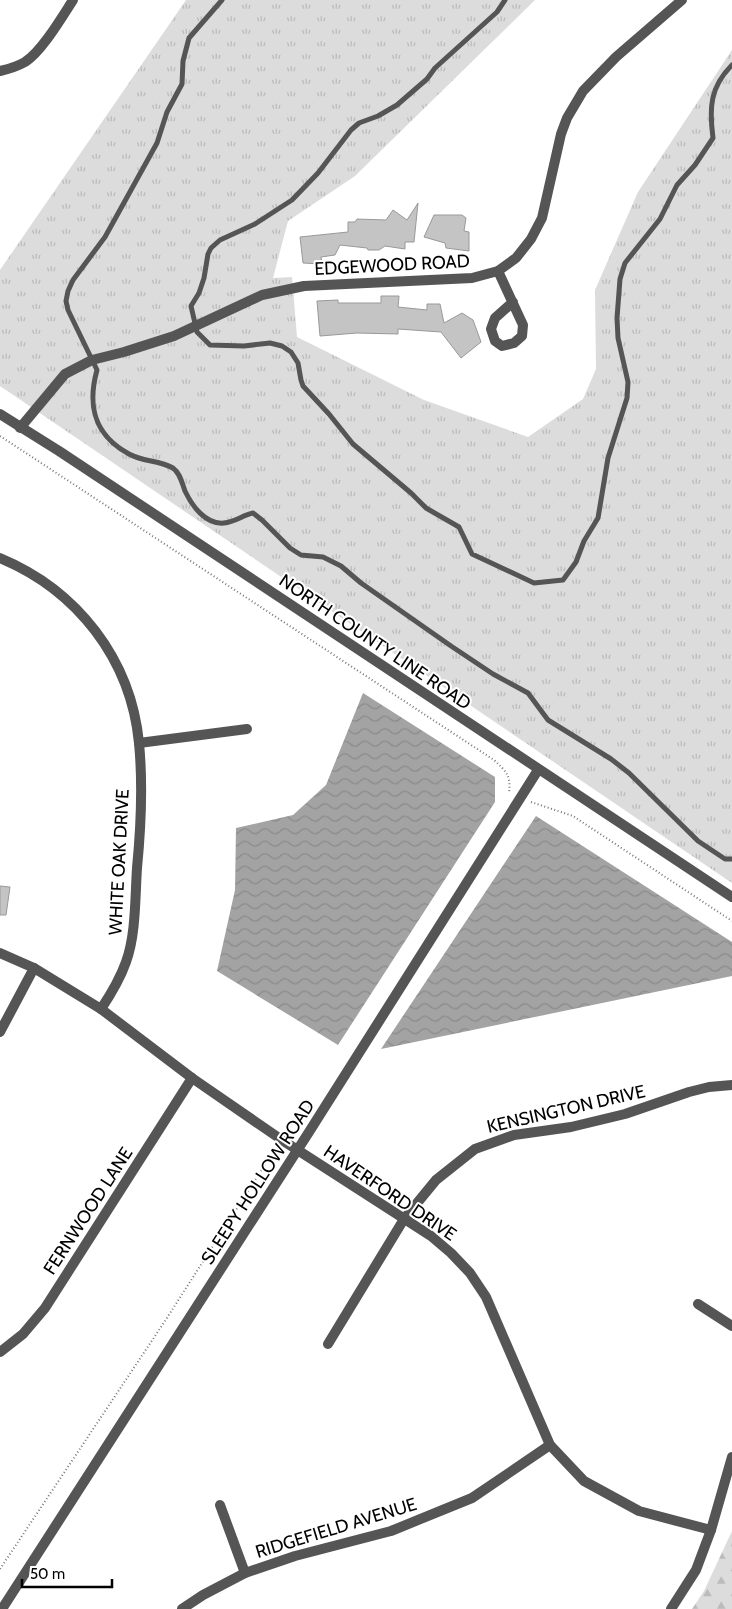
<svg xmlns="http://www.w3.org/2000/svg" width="732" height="1609" viewBox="0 0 732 1609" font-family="Cabin,sans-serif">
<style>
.grass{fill:url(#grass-tufts)}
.forest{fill:url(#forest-firs)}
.water{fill:url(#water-waves)}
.building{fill:#c4c4c4;stroke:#999}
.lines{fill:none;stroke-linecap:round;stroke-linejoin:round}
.path{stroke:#777;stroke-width:2;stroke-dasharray:1 2.5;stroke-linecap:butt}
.service{stroke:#555;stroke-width:5}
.minor{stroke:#555;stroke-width:10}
.tertiary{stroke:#555;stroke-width:10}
.labels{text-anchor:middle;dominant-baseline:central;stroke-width:4;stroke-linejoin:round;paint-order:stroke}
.street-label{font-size:18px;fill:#000;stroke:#fff}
</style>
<defs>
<pattern id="grass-tufts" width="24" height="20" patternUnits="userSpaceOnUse" patternTransform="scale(1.25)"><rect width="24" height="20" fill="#dcdcdc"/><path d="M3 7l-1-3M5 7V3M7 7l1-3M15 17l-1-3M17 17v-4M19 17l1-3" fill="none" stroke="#bbb"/></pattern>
<pattern id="forest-firs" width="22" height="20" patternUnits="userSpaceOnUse" patternTransform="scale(1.25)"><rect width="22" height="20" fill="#dcdcdc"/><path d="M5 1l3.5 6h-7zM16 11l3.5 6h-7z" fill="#bbb"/></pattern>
<pattern id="water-waves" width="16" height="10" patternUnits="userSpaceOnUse" patternTransform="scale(1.25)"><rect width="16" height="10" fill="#a3a3a3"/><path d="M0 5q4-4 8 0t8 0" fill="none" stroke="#8b8b8b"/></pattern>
</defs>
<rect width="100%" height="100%" fill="#fff"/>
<path class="grass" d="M186,0H535L355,176L288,221L273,278L292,277L297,337L424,400L528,437L583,399L596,369L595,290L638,192L732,50V883L0,386V270Z"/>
<path class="forest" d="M732,1531V1609H692L704,1591Z"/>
<g class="water">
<path d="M363,693L495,777V802L338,1045L217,971L235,890L236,828L293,815L326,785Z"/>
<path d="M536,816L732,942V976L381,1049Z"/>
</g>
<g class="building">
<path d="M418,203L414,242H405V249L385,246L379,250H368L367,248L340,245L335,255L321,257L322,264L303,263L300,237L348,232V222H355L357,219L386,220L393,210L407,220Z"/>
<path d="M434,215H462L466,218L464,231L469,232V251L446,248L445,243L424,237Z"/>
<path d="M381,296H399L398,307L427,310V304H440L444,323L462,313L473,320L481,342L461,358L441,332L398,329V334L357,333L320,336L317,301L338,300V303H381Z"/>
<path d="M0,886L10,887L6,915H0Z"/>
</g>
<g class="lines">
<g class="path">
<path d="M0,436L494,760C507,772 511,776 509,793"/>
<path d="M531,802L573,816L732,921"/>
<path d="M287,1130C294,1119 304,1113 313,1103"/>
<path d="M0,1569L165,1321L275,1149"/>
</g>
<g class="service">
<path d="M222,0L189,38L183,61L182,84L167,112L157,143L105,237L73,280L68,291L66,301L68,310L97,370C87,406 94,435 129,454C143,462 159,460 173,468C180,473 182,483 185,491C192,506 206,525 224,523C235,522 243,515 253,513L262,520L290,548L301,555L323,557L341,566L361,583L451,646L493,674L528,693L548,720L611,759L629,773L698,841L725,859H732"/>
<path d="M505,0L497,12L435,68L427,79L397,105L378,116L359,123L351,130L318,173L292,200L255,224L220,240L211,248L208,254L204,278L199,293L191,306L197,332L210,345L244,346L270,343L282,346L291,352L298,363L301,380L303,386L329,414L353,444L411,493L426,508L459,527L472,554L534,583L563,580L576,562L584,541L598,518L608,458L627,398L628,382L618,338L617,318L620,279L625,263L660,219L677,185L695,165L713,138C709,108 710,87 732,65"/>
</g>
<g class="minor">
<path d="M0,71C9,69 18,66 25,62C42,51 62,17 73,0"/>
<path d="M498,271L523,325L522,336L514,343L502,346L495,341L491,329L495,318L513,302"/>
<path d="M20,428L65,374L92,360L124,352L174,336L262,295L304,286L472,278L498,271L516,258L531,239L542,218L561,134L567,118L583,91L616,57L682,0"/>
<path d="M0,558C77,590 131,659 139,743C143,784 141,827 137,868C135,898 136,935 126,962C120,979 111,994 101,1009"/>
<path d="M139,743L247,729"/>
<path d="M0,953L34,968L101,1009L192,1078L282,1140L431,1236L451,1253L470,1273L486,1297L550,1445L584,1481L639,1511L711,1530"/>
<path d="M0,1032L34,968"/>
<path d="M698,1304L732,1326"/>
<path d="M328,1344L404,1219L436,1180L475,1149L514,1135L571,1127L625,1114L689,1092L709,1087L732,1085"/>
<path d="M0,1352L23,1334L45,1308L192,1078"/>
<path d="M220,1505L245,1573"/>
<path d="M182,1609L203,1595L245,1573L295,1556L391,1531L472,1498L550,1445"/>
<path d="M671,1609L696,1570L711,1530L732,1457"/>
</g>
<g class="tertiary">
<path d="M0,414L59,451L732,897"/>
<path d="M2,1609L309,1132L538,770"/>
</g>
</g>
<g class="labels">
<g class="street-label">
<text transform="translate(392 265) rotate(-3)">EDGEWOOD ROAD</text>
<text transform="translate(375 642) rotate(34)">NORTH COUNTY LINE ROAD</text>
<text transform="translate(119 862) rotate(-87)">WHITE OAK DRIVE</text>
<text transform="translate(566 1109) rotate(-13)">KENSINGTON DRIVE</text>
<text transform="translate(258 1182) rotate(-57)">SLEEPY HOLLOW ROAD</text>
<text transform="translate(390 1193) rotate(34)">HAVERFORD DRIVE</text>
<text transform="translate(88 1211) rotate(-57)">FERNWOOD LANE</text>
<text transform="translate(336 1528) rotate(-17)">RIDGEFIELD AVENUE</text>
</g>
</g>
<path d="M22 1579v8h90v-8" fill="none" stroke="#000000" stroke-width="2.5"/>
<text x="30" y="1579" font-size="15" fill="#000000" stroke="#ffffff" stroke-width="4" paint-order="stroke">50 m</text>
</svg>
